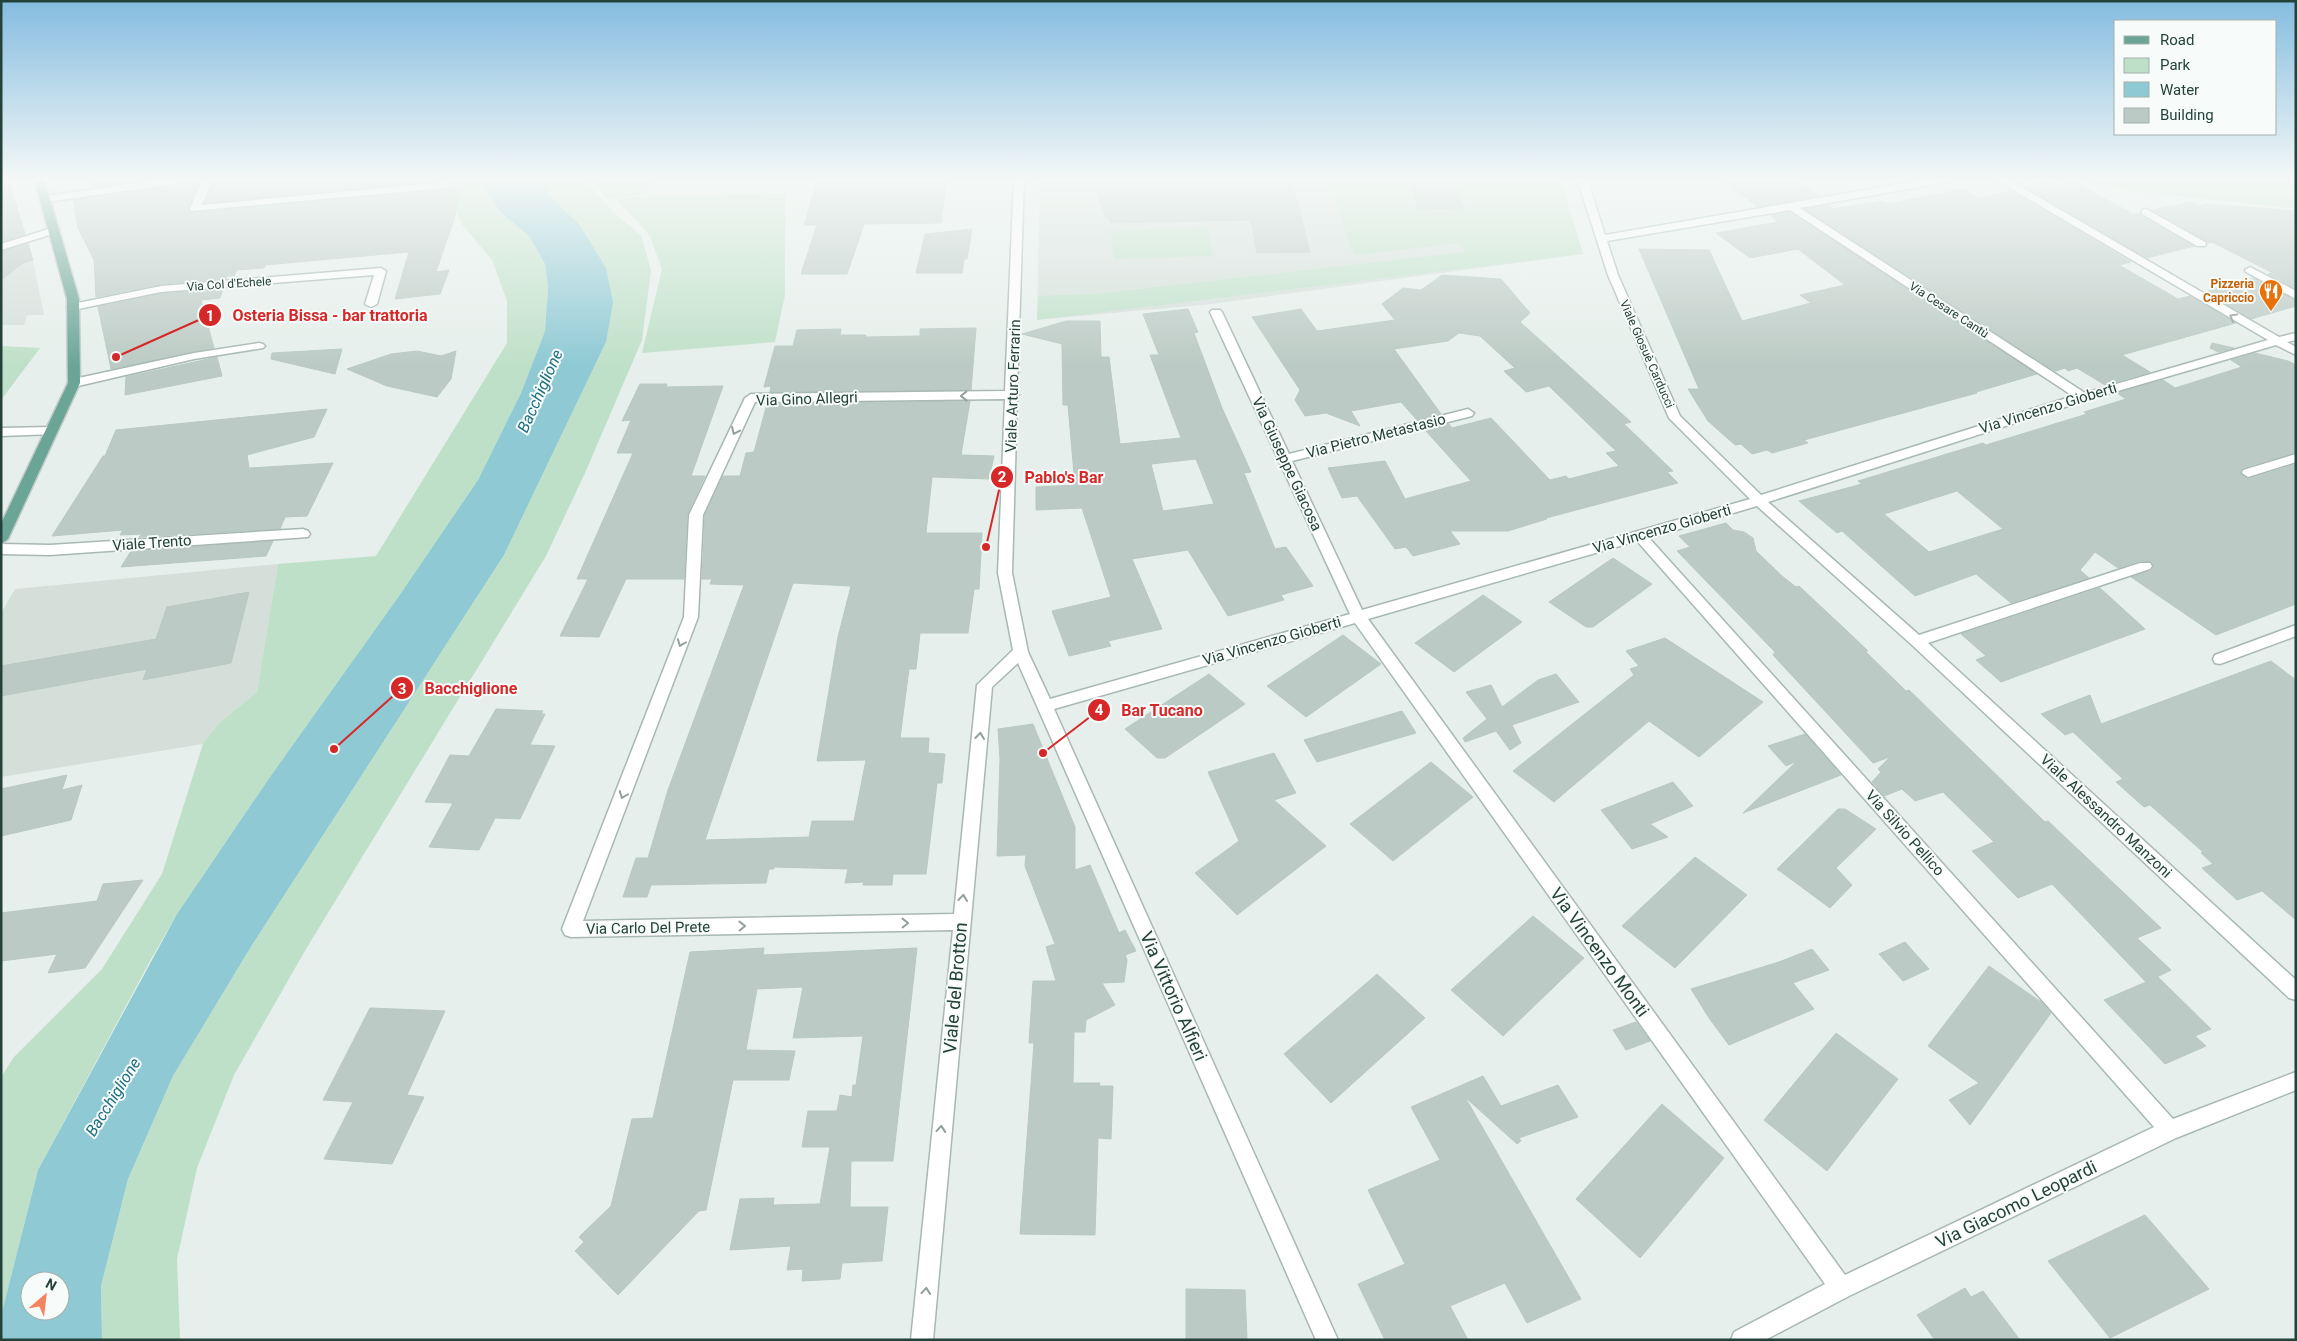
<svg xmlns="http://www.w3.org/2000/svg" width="2297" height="1341" viewBox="0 0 2297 1341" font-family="Roboto,sans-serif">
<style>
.built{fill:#d4dfda}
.green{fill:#bfe0c8}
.water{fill:#8ec9d4;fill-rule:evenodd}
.building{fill:#bbcac4;stroke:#b8c9c2;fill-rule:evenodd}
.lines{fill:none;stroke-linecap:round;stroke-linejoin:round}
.minor-casing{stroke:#a8b8b2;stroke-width:3}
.major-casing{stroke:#c2cac8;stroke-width:3}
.minor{fill:#fff;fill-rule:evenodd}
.major{fill:#6aa596;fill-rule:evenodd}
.oneway{stroke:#92a09c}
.labels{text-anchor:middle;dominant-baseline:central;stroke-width:4;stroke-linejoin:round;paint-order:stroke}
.far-street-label{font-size:12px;fill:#24423a;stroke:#f7fbf9}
.far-food-label{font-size:12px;font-weight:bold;fill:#c56008;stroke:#f7fbf9;text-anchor:end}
.street-label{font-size:15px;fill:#24423a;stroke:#f7fbf9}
.water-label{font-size:16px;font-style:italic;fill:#1c6f80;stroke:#f7fbf9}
.near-street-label{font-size:18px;fill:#24423a;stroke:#f7fbf9}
.leader{fill:none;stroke:#d62828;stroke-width:2}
.callout-dot{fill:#d62828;stroke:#f7fbf9;stroke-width:2}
.mark-label{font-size:15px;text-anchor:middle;font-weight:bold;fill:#fff}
.callout-label{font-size:16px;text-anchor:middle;font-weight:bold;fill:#d62828;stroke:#f7fbf9;stroke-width:4;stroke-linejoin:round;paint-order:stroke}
</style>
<rect width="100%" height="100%" fill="#e6efeb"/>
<g class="built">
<path d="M1040,178H1560L1583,254L1211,304L1037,320Z"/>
<path d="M1,201L9,202L31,252L44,315H27L24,325H1Z"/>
<path d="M278,564L257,692L218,724L203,744L1,777V613L15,589Z"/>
</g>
<g class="green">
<path d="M457,178H482L480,183L500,213L529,236L545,264L548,287L545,331L521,393L478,480L383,620L270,777L177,914L150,961L38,1170L1,1316V1077L14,1057L102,969L162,874L203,744L218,724L257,692L278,564L376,556L507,343V301L492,260L461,223L447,187L455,186Z"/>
<path d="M541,178H582L615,214L641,235L651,270L642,340L585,473L546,556L306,949L234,1075L197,1168L177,1259L180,1340H102L101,1286L128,1179L173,1076L252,945L504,555L606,342L579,224L549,196Z"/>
<path d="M588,178H653L646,193L609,200Z"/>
<path d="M1450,178H1560L1583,254L1037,320L1038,296L1095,294L1465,252L1458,243L1355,255L1351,248L1330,183L1398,182L1409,185L1404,189L1412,193L1414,198L1405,203C1424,211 1455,213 1473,202L1459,197L1456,191L1464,187L1453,184Z"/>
<path d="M2060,178H2265L2296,182V209L2137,191Z"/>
<path d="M785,193V295L775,342L642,353L662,269L649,234L617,200L629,197Z"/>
<path d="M1207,228L1213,256L1114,259L1111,231Z"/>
<path d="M1,346L40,348L1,400Z"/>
</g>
<path class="water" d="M482,178H541L549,196L579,224L606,268L613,302L606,342L504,555L252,945L173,1076L128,1179L101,1286L102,1340H1V1316L38,1170L177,914L270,777L397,599L478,480L521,393L545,331L548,287L545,264L529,236L501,213L480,183ZM30,1281H60V1311H30Z"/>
<g class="building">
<path d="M1,178H8L25,234L1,242Z"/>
<path d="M90,178H156L93,187Z"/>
<path d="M463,178L454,219L436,272L449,270L440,294L395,299L409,252L265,265L264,268L237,270L234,276H227L226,279L161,284L96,297L94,260L78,228L73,200L200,181L188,208L191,213L447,190L454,186L447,180L205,203L215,179Z"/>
<path d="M818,178H947L941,223L864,224L847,274H801L817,225H804Z"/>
<path d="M1091,178H1291L1310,252L1257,253L1251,220L1110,223L1109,217H1106Z"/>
<path d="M1407,178H1450L1464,208L1419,209Z"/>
<path d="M1719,178H1794L1818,196L1758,207Z"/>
<path d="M2048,182L2055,186L2076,183L2133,214L2140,213L2141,216L2194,246L2147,258L2025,187Z"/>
<path d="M1963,189L1978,198L2011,191L2131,262L2119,265L2178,299L2190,296L2236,323L2122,355L2150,372L2105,385L2077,368L2068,371L2065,368L2056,371L2053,370L1805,209L1829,205L1833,209L1882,201L1888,204Z"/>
<path d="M2192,202L2199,206L2206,204L2296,211V289L2268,274L2273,273L2212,242L2208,243L2152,210Z"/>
<path d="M1790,212L2037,374L1976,392L1977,393L1804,440L1808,443L1772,453L1767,450L1752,454L1741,444L1735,445L1708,421L1688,389H1699L1639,249L1709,250L1742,321L1811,303L1800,295L1845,285L1798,249L1750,258L1716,233L1778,222L1770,215Z"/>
<path d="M972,229L967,259H964L962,273H916L925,234Z"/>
<path d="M28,244L33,260L23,263L1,280V252Z"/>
<path d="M1442,275L1501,279L1530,313L1520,322L1631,422L1624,424L1673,471L1667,472L1678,483L1546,518L1547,519L1508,531H1450L1460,544L1413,556L1406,547L1395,549L1357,496L1342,498L1328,468L1385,461L1405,499L1471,481L1425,430L1449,424L1452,428L1491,418L1550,480L1566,476L1569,479L1619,466L1606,453L1616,451L1549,386L1526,392L1504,371L1515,368L1480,336L1459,333L1448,341L1394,349L1441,414L1417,420L1401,402L1351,411L1360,426L1326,413L1305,416L1295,400L1300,390L1252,317L1301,309L1317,331L1395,320L1382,304L1403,288L1421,290Z"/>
<path d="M2254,278L2296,301V306L2251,319L2205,292Z"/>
<path d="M223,289L220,298L201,300L214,348L111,369L98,307L161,294Z"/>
<path d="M1188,309L1198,332L1194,333L1222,408L1251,472L1244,473L1275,549L1286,547L1313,586L1281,595L1284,600L1228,616L1188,550L1132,559L1162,629L1108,641L1111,646L1069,656L1052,611L1111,597L1082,508L1036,510V487L1075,485L1068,405H1063L1062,344L1022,334L1066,321H1100L1101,357H1109L1120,444L1181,438L1150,355H1159L1143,314ZM1196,459L1214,504L1163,511L1151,464Z"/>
<path d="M976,328L971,390L770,392L771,386L764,387L775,346H793L797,330L841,329L840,335H866L865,337L920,336V329Z"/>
<path d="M2212,343L2234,348L2218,352L2210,348Z"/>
<path d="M342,349L335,374L271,359L272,353Z"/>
<path d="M417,351L441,356L456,351L451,379L437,397L387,386L347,369L391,354Z"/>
<path d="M2255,353L2288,361L2296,365V452L2242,468L2240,472L2249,479L2296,464V604L2216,635L2131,577L2151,571L2154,567L2152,562L2139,561L2118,568L2095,552L2080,570L2089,578L2011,603L1976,574L1915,596L1842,531L1837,533L1799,501L1862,484L1858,481L1983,443L1986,445L2087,414L2084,412L2126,399L2117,393L2163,380L2175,388L2242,367L2231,360ZM1957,491L2003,529L1929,552L1884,514Z"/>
<path d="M217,357L222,376L125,395L126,377Z"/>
<path d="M640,384H667L666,387L723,386L691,476H705L687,515L684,579H626L599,637L560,636L588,579H577L633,453H617L631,420L622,421Z"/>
<path d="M970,401L961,455L994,456L989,479L932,477L926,533H982L979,589H974L968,633H920L916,669H909L900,738H929L928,753L945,754L942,783H937L926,874H893L892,885H863L864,882L845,883L848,869L774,867V869H769L766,883L651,885L647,897H623L636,858H648L668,790L744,585L710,584L712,579H702L705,515L723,476H740L746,453L754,452L767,404ZM793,583L851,586L838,637L817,761L866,760L854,821H812L809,837L705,840Z"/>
<path d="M327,409L314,437L247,455L249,468L333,463L307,516L285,517L280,529L139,537L142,534L120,535L123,530L52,536L103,456H105L116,430Z"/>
<path d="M1726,523L1733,530L1744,532L1753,538L1756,551L1782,576L1796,587L1799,586L1846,630L1868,651H1865L1906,691L1909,690L2045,822L2048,821L2161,928L2137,938L2171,970L2155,978L2158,977L2211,1029L2195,1036L2206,1046L2165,1064L2104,1000L2146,982L2052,884L2018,898L1972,851L1994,842L1943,792L1915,801L1902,789L1884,796L1872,782L1881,772L1878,769L1890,757L1873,763L1773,655L1775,652L1677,551L1690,547L1679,536Z"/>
<path d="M273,541L266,556L121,567L131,551Z"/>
<path d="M1613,558L1652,584L1593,627H1586L1549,602Z"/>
<path d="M2100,588L2145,629L2001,682L1976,660L1986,656L1961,634Z"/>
<path d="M249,592L231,663L143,680L147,669L1,696V666L156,639L167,607Z"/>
<path d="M1483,595L1522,622L1454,672L1415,643Z"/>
<path d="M1343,635L1381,664L1306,717L1267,686Z"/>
<path d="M1665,638L1763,702L1699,757L1649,721L1554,802L1513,771L1634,675L1630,669L1639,666L1626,651Z"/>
<path d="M2271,661L2296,680V920L2262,891L2237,900L2202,868L2213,864L2201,853L2203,852L2150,805L2144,807L2116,782L2123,779L2073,732L2065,735L2041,714L2090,695L2101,724Z"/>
<path d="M1209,674L1245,704L1165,758H1157L1125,729Z"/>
<path d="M1556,674L1579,702L1512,725L1521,743L1510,750L1496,731L1465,742L1463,738L1487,719L1466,692L1491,685L1502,707L1538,680Z"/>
<path d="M496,709L543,711L541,714H545L530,745L555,746L520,819L495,818L479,850L429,847L453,803L425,802L450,755L469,756Z"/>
<path d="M1402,711L1416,733L1317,762L1304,740Z"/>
<path d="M1033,724L1075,827V870L1090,865L1119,933L1125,930L1136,951L1125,955L1127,960L1124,982L1102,983L1115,1005L1086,1020L1085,1032H1074L1073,1083H1100L1099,1086H1113L1111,1139L1098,1138L1095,1235L1020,1234L1034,1043H1029L1033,981H1056L1046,947L1055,944L1025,866L1026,855L997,856L1000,759L998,729Z"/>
<path d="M1805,734L1841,775L1743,813L1797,761L1786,766L1768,746Z"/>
<path d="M1274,753L1296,793L1274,800L1326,846L1237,915L1195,873L1239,841L1208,772Z"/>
<path d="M1431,762L1473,797L1393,861L1350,824Z"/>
<path d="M67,775L62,790L82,785L71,820L1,836V789Z"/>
<path d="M1673,782L1693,806L1650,824L1668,837L1632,849L1601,810Z"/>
<path d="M1838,809H1845L1876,829L1836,868L1852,885L1830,908L1777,869Z"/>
<path d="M1695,857L1747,895L1675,968L1622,926Z"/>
<path d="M143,880L85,968L48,973L57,954L1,961V913L97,901L103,884Z"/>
<path d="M1533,916L1584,958L1503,1036L1451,990Z"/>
<path d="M1905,942L1929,969L1903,981L1879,954Z"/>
<path d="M764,948L763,955L917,948L893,1161H851L850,1207H888L882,1261L842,1263L840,1279L802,1281L803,1269L787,1270L791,1246L730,1250L740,1199L774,1198L773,1205L820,1204L830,1147H802L808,1111H837L840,1095L852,1097L853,1085H856L863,1036L793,1038L803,987L757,989L746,1050L795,1051L789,1080H733L706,1210L699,1211L618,1295L575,1251L584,1242L579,1237L611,1206L632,1119L653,1118L690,952Z"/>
<path d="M1812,949L1829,970L1793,983L1814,1009L1729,1045L1709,1018L1691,989L1779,962Z"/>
<path d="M1989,966L2041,1002L2051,1013L1970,1125L1949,1100L1979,1083L1928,1046Z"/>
<path d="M1377,974L1425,1018L1331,1103L1284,1054Z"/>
<path d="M370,1008L445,1011L407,1095L424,1097L392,1164L324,1159L353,1102L323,1100Z"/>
<path d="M1636,1022L1650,1041L1626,1050L1613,1030Z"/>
<path d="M1836,1033L1898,1079L1827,1171L1764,1120Z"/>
<path d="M1483,1076L1501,1106L1558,1085L1578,1117L1519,1138L1521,1141L1517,1144L1465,1097L1581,1299L1527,1323L1505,1283L1450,1306L1468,1340H1385L1358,1284L1405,1264L1368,1190L1440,1160L1411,1107Z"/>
<path d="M1662,1104L1724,1158L1640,1258L1576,1199Z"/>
<path d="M2145,1215L2209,1289L2110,1338L2048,1261Z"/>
<path d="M1965,1288L1971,1297L1983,1291L2020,1340H1935L1917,1315Z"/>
<path d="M1186,1289L1245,1290L1247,1340H1186Z"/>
</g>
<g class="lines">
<g class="minor-casing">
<g id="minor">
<path d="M171,178H199L194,181L47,202L42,199L47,196Z"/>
<path d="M203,178H213L202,205L447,182L452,185L447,188L191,211L190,209Z"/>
<path d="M1014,178H1024L1017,393L1019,395L1017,398L1012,573L1028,652L1050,699L1350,614L1210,312L1212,310H1220L1222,312L1289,454L1468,409L1474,413L1472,416L1292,461L1362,610L1750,499L1669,418L1608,275L1577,178H1587L1605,235L1935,178H1959L1954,181L1800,208L2085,393L2268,340L1993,178H2006L2279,337L2296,333V340L2287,342L2296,347V355L2276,345L2087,400L1768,502L1919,635L2140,563H2150L2152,566L2150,569L1928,643L2296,980V1000L2289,998L1912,645L1757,506L1649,538L2173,1119L2296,1072V1090L2176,1138L1849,1296L1765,1340H1731L1734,1332L1825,1284L1355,623L1054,709L1338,1340H1316L1018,663L992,687L933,1340H911L953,930L571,937L565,935L562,929L684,617L689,515L745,398L751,394L1005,391ZM1790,210L2073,396L1761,495L1680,416L1618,275L1607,241ZM1005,399L998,573L1013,650L977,685L954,914L583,921L698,617L703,515L755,402ZM1637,541L2154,1127L1845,1275L1368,619Z"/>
<path d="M2146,209L2205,242L2206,244L2205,246H2197L2142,214V210Z"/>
<path d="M55,227L59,228V232L1,250V244Z"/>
<path d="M2250,267L2296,291V299L2246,272L2245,270Z"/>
<path d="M381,268L386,271L377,304L371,307L365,304L374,275L161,292L73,310L67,307L73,304L161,286Z"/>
<path d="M259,343L263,344L265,346L263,348L194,359L74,387L68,383L74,379L194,353Z"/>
<path d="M51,427L55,428L57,431L55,434L1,436V428Z"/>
<path d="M2296,454V462L2248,477L2242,473L2243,470Z"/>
<path d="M303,529L308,531L310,534L308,537L50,555L1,554V544L50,545Z"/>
<path d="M2296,625V636L2220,664L2215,663L2213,659L2215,655Z"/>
</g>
</g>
<g class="major-casing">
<path id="major" d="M34,178H44L79,299L80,383L8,539L1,544V524L68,383L67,299Z"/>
</g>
<use href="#minor" class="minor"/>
<use href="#major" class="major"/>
</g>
<defs><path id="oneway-chevron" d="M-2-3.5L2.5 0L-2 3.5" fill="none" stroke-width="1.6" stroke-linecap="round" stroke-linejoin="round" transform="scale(1.25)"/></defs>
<g class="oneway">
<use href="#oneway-chevron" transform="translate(2233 317) rotate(-150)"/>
<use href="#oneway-chevron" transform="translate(964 396) rotate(179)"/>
<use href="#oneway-chevron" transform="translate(735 431) rotate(115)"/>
<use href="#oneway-chevron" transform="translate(681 643) rotate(111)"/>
<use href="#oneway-chevron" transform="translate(980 736) rotate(-84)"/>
<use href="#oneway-chevron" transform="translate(623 795) rotate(111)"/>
<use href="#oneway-chevron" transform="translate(963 898) rotate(-84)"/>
<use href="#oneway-chevron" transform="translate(905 923) rotate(-1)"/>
<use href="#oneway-chevron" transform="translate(742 926) rotate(-1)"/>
<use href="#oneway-chevron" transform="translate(941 1129) rotate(-85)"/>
<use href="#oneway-chevron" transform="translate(926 1291) rotate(-85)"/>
</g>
<linearGradient id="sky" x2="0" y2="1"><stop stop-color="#84bce0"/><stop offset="0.49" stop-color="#f4f8f6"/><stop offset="1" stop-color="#f4f8f6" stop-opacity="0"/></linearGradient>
<rect width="2297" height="366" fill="url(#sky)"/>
<defs>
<g id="restaurant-pin" transform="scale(1.25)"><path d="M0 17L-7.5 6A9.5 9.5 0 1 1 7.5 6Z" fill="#e8710a" stroke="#f7fbf9"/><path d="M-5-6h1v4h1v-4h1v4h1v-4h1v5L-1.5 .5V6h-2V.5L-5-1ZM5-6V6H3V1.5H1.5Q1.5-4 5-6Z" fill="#fff"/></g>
</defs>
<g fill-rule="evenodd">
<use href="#restaurant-pin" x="2271" y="291"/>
</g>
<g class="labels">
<g class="far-street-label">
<text transform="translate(229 284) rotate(-4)">Via Col d'Echele</text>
<text transform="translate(1949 310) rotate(33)">Via Cesare Cantù</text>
<text transform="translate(1647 354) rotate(66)">Viale Giosuè Carducci</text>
</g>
<g class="far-food-label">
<text x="2254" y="284">Pizzeria<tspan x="2254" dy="14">Capriccio</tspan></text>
</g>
<g class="street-label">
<text transform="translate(1013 386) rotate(-88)">Viale Arturo Ferrarin</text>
<text transform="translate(807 399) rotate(-2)">Via Gino Allegri</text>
<text transform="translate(2048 408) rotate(-17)">Via Vincenzo Gioberti</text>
<text transform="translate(1376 436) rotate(-14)">Via Pietro Metastasio</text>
<text transform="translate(1287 464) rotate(65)">Via Giuseppe Giacosa</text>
<text transform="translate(1662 529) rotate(-16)">Via Vincenzo Gioberti</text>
<text transform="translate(152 543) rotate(-4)">Viale Trento</text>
<text transform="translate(1272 641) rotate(-16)">Via Vincenzo Gioberti</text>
<text transform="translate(2106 816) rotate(43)">Viale Alessandro Manzoni</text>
<text transform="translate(1905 833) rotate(48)">Via Silvio Pellico</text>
<text transform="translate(648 928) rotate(-1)">Via Carlo Del Prete</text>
</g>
<g class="water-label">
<text transform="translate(540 391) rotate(-66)">Bacchiglione</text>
<text transform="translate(113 1097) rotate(-58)">Bacchiglione</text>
</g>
<g class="near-street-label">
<text transform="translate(1600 952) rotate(54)">Via Vincenzo Monti</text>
<text transform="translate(955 988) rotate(-85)">Viale del Brotton</text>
<text transform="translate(1174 996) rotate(66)">Via Vittorio Alfieri</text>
<text transform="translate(2016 1204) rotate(-26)">Via Giacomo Leopardi</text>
</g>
</g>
<path class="leader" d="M116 357L210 315M986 547L1002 477M334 749L402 688M1043 753L1099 710"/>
<g class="callout-dot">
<circle cx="116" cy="357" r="5"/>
<circle cx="986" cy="547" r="5"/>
<circle cx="334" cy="749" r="5"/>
<circle cx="1043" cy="753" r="5"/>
<circle cx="210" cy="315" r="12"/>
<circle cx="1002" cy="477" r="12"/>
<circle cx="402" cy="688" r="12"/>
<circle cx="1099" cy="710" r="12"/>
</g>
<g class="mark-label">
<text x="210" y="321">1</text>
<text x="1002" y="482">2</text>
<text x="402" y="694">3</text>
<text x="1099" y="715">4</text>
</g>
<g class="callout-label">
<text x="330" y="321">Osteria Bissa - bar trattoria</text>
<text x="1064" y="483">Pablo's Bar</text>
<text x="471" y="694">Bacchiglione</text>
<text x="1162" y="716">Bar Tucano</text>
</g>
<rect width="2297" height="1341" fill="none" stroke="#24423a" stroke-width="5"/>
<rect x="2114" y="20" width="162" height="115" fill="#f7fbf9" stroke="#a3b1ad"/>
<rect x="2124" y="36" width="25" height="8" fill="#6aa596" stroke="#a3b1ad"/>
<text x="2160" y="45" font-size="15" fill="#24423a">Road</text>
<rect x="2124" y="58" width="25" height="15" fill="#bfe0c8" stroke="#a3b1ad"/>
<text x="2160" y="70" font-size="15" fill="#24423a">Park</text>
<rect x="2124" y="82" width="25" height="15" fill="#8ec9d4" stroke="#a3b1ad"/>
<text x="2160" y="95" font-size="15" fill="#24423a">Water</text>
<rect x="2124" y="108" width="25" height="15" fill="#bbcac4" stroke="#a3b1ad"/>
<text x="2160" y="120" font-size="15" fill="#24423a">Building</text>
<g transform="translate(45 1296) rotate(28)"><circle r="24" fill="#f7fbf9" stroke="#a3b1ad"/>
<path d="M0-4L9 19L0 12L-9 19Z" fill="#f4845f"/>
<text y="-8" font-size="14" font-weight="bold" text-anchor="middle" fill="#24423a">N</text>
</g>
</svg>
